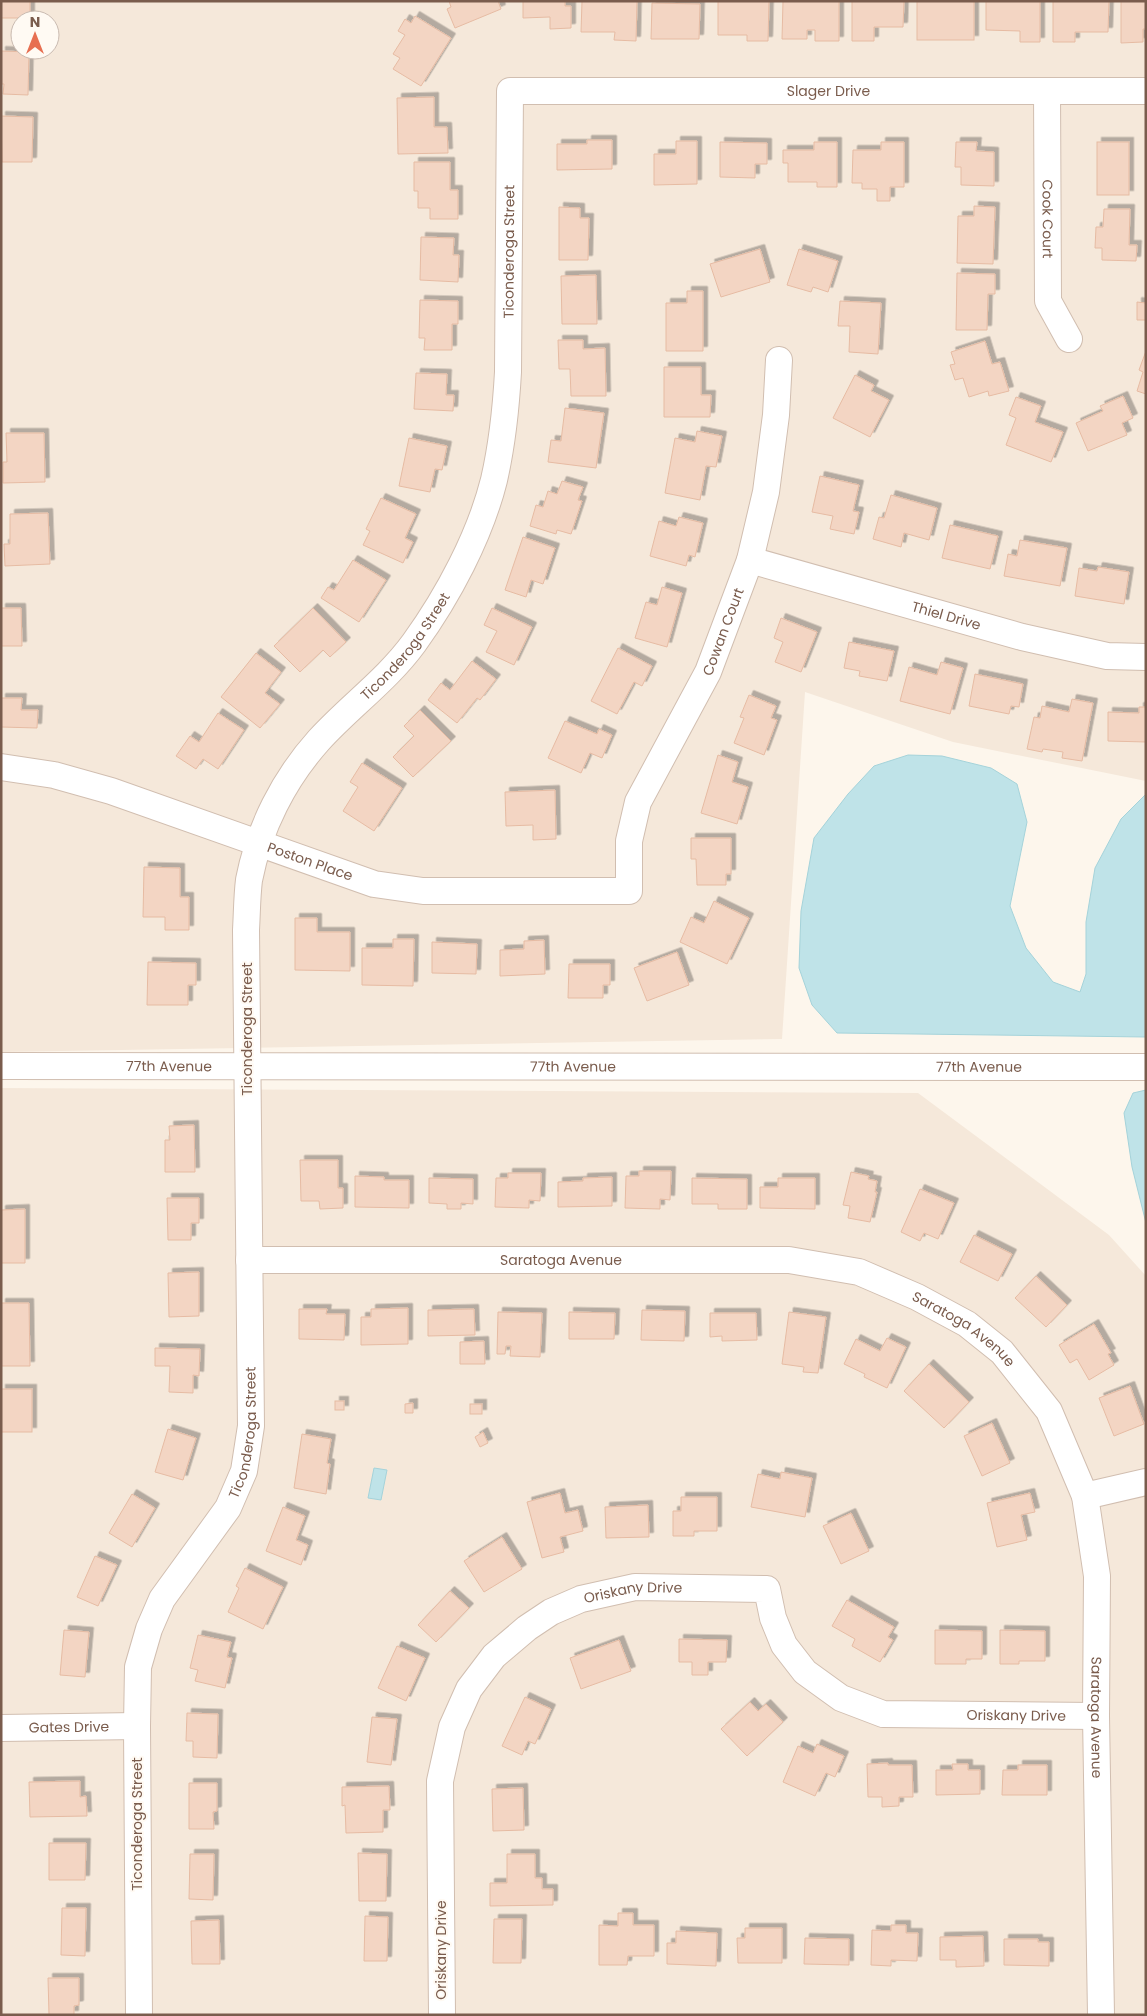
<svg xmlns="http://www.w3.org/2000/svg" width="1147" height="2016" viewBox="0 0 1147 2016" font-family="Poppins,sans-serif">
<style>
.residential{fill:#f5e8da;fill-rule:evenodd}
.water{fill:#bfe3e8;stroke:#a5d3da}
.building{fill:#f3d5c3;stroke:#e6bba3;filter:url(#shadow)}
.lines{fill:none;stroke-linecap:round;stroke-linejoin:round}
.minor-casing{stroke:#d1beb0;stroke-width:28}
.minor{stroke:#fff;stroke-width:26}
.labels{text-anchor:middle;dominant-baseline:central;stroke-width:4;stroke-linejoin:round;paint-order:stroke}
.street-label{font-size:14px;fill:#7a5c4d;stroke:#fffaf3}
</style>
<defs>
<filter id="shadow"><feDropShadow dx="4.5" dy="-4.5" stdDeviation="0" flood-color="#0004"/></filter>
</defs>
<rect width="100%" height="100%" fill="#fdf6ec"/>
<g class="residential">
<path d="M1,1H1146V781L953,742L805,692L782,1039L1,1052ZM20,20H50V50H20Z"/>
<path d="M1,1088L918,1093L1109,1235L1146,1276V2015H1Z"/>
</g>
<g class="water">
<path d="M908,755L942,756L991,768L1017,784L1027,822L1010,906L1026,948L1053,982L1080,992L1086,974V922L1095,868L1121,819L1146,794V1037L837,1033L812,1005L799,968L801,911L814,838L848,794L874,766Z"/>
<path d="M1146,1090V1223L1132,1167L1124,1113L1133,1093Z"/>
<path d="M374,1468L387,1470L381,1500L368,1498Z"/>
</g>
<g class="building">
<rect x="1" y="1" width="29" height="17"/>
<path d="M449,1H498L501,9L455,28L447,9L451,7Z"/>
<path d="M523,1H565V6H571V28L550,29V17L523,18Z"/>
<path d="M582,1H637L636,41L614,40L615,32H581Z"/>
<path d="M718,1H769L768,41H747V35H718Z"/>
<path d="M783,1H839V41H815V30H807V39H782Z"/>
<path d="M852,1H904L903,27H874V41H852Z"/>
<rect x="917" y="1" width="57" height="39"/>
<path d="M986,1H1040V42H1020V31L986,30Z"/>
<path d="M1053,1H1109L1108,32H1075V42H1053Z"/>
<path d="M1121,1H1146V29H1143V42L1121,43Z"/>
<path d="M652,3L700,4L699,39H651Z"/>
<path d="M415,16L451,38L421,86L393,69L400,58L393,54L405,35L398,31L405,19L411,23Z"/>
<path d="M1,51L29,52L28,95L3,94L4,84H1Z"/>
<path d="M434,97V127H447L448,153L398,154L397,98Z"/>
<path d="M1,116L33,117L32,162H2Z"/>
<path d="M587,140H612V169L557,170V144H587Z"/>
<path d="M676,141H697V184L654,185V154H676Z"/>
<path d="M720,142L767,143V164H755V178L720,177Z"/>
<path d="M814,142H837V187H817V182H788V163H783V150H814Z"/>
<path d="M881,142H904V187H890V201H877V189H862V183H852L853,150H881Z"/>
<path d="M956,142H977L976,151L994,152V186L961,185V167H955Z"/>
<rect x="1097" y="142" width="32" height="53"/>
<path d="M414,162H450V190H458V219H430V208H418V191H414Z"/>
<path d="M974,206L995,207L993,264L957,263L958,216H974Z"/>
<path d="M559,207L580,208V218H589L588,260H559Z"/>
<path d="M1104,209H1130L1129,245H1137L1136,261L1102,260V248H1095L1096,227H1103Z"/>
<path d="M421,237L454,238L453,255H459L458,282L420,280Z"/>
<path d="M760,249L770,282L721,297L710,264Z"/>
<path d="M799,249L838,261L828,292L813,287L811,292L787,285Z"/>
<path d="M957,273L995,274V294H988L987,330H956Z"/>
<path d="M596,275L597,324H562L561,276Z"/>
<path d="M687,291H703V351H666V303H687Z"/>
<path d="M420,300L458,301V324H452V350H424L425,338H419Z"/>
<path d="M840,301L881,303L878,354L849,352L850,326H838Z"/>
<path d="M1137,302L1146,303V320H1137Z"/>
<path d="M558,340H583V349L605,348L606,396H571L570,369H559Z"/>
<path d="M985,341L992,364L1000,362L1009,391L989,396L988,391L969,397L963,378L955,380L950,365L955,364L951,352Z"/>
<path d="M1146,351V394L1137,391L1143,372L1139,370Z"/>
<path d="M664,367H701V395H711L710,417H664Z"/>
<path d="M416,373L447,374L446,395H454L453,411L414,409Z"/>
<path d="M855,375L874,385L871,391L889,400L870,437L833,418Z"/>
<path d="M1123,396L1133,418L1122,423L1127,435L1088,451L1076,423L1103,411L1100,406Z"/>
<path d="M1016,397L1041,406L1035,422L1063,432L1051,462L1006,445L1016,418L1009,415Z"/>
<path d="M565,408L604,413L596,468L548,462L551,440L561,441Z"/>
<path d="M697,431L722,436L716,467L706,466L700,500L665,493L675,438L695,442Z"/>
<path d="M6,433H44L45,482L3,483V462H7Z"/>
<path d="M409,438L447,446L442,470L435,469L430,492L399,486Z"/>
<path d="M820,476L859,485L853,511L859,512L854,534L830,529L833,516L812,512Z"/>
<path d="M562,481L583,487L578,500L582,501L571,534L557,530L556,534L530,526L536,505L543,507L548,491L557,494Z"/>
<path d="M891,495L937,508L929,540L904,533L901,547L873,539L879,517L884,518Z"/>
<path d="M381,498L416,514L405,538L413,542L403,563L363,545L370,531L366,529Z"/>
<path d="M48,513L50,564L5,566L4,544H10V514Z"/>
<path d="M679,517L703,523L695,557L689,555L686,566L650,556L659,521L676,526Z"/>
<path d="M950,525L998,536L990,569L942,558Z"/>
<path d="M523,537L555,548L543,584L531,580L526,597L505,590Z"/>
<path d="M1020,540L1067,548L1060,586L1004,576L1008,554L1017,556Z"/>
<path d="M353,560L386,580L359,622L321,598L328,587L334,590Z"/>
<path d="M1098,567L1129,572L1124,604L1075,596L1079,568L1097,571Z"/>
<path d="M662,587L682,593L667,647L635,638L646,602L657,605Z"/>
<path d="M1,608H21L22,646H1Z"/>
<path d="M313,608L346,642L330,657L323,650L300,672L274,646Z"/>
<path d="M492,608L532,627L514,665L486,652L497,631L484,625Z"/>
<path d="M781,618L817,632L801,672L775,662L783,642L774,638Z"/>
<path d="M849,642L894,651L887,681L859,676L860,671L844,668Z"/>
<path d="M618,648L652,666L642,686L634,682L617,714L591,701Z"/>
<path d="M256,653L281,672L265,693L280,704L260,728L221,697Z"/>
<path d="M472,661L496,679L480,700L477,698L457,723L428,700L441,683L450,690Z"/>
<path d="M941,662L963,668L950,714L900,701L909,667L937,675Z"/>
<path d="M975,674L1023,684L1019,707L1011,706L1009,714L969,706Z"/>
<path d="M749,695L776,706L771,718L777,720L764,755L734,743L744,718L740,717Z"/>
<path d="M1,698H22L21,710H38L37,728L1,727Z"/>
<path d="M1072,699L1093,703L1082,761L1062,758L1063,752L1043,749L1042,752L1027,749L1034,717L1040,718L1042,706L1069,712Z"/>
<path d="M1139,707H1146V742L1108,741V712L1139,713Z"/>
<path d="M420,710L451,741L413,777L393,757L414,736L404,726Z"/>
<path d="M218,713L244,730L218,769L203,759L196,769L176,756L190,736L199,742Z"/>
<path d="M565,721L597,734L599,729L612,735L602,758L590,753L581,773L548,758Z"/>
<path d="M718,755L738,762L732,782L748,787L737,824L701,813Z"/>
<path d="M362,763L402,788L374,831L343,811L358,787L350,782Z"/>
<path d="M555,790L556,839L533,840V825L506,826L505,792Z"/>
<path d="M691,838H731V874H726V885H697L696,859H691Z"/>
<path d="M144,867L180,868V897H189V930H165V917H143Z"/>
<path d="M714,901L749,918L727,964L680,942L691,917L704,923Z"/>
<path d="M295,918H317V932H350V971L295,970Z"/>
<path d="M393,939H414L413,986L362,985V948H393Z"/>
<path d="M544,940L545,974L500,976V950L524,949V941Z"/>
<path d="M432,942L477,944L476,974L432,973Z"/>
<path d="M677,952L689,985L647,1001L634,968Z"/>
<path d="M148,962L196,963V985H188V1005H147Z"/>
<path d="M569,964H610V985H603V998H568Z"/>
<path d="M194,1125L195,1172H165V1140H170L169,1126Z"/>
<path d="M300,1160H338V1188H343V1208L320,1209L319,1201H301Z"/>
<path d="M639,1171H671L670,1200L660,1199V1209L625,1208L626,1176H639Z"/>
<path d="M851,1172L869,1176L868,1179L877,1181L875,1192H877L870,1222L848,1218L850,1206L843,1205Z"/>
<path d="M508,1173H541L540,1201L529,1200V1208L495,1207L496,1178H508Z"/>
<path d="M355,1176L384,1177V1180H409V1208L355,1207Z"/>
<path d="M612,1177V1206L558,1207V1182L583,1181V1178Z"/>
<path d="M429,1178L473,1179V1204L461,1203V1209H447V1204L429,1203Z"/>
<path d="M692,1178L747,1179V1209H718V1204H692Z"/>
<path d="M778,1178H815V1209L760,1208V1187H778Z"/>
<path d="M920,1189L954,1203L938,1239L924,1233L920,1241L901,1232Z"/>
<path d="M167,1198H199V1223H191V1240H168Z"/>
<path d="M25,1209V1263H1V1210Z"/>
<path d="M974,1235L1012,1254L998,1281L960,1262Z"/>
<path d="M199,1272V1316L169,1317L168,1273Z"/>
<path d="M1036,1276L1067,1305L1046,1327L1015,1298Z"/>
<path d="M1,1303H29L30,1366H1Z"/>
<path d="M408,1308V1344L361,1345V1317H371V1309Z"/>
<path d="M299,1309H327L326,1314H345L344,1340L299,1339Z"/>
<path d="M474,1309L475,1335L428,1336V1310Z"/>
<path d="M642,1310L685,1311L684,1341L641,1340Z"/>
<path d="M498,1312L542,1313L540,1357L510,1356L511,1346H506L505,1354H497Z"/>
<path d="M569,1312L615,1313L614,1339H569Z"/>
<path d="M789,1312L826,1317L818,1373L803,1372L804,1367L782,1364Z"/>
<path d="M710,1313H756L757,1340L722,1341V1336L710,1337Z"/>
<path d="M1094,1324L1111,1353L1108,1354L1114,1365L1089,1380L1077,1359L1070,1363L1059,1345Z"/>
<path d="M887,1338L906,1347L887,1388L864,1377L865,1374L844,1364L856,1339L880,1351Z"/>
<path d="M484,1341L485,1364H460V1342Z"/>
<path d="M155,1348L200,1349L199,1376L193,1375V1393L169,1392L170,1366H155Z"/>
<path d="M929,1364L969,1402L944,1428L904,1391Z"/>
<path d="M1130,1386L1144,1424L1114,1436L1099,1398Z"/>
<rect x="1" y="1389" width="31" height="43"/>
<rect x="335" y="1401" width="9" height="9"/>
<path d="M413,1403V1413H405V1404Z"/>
<rect x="470" y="1404" width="12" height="10"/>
<path d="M992,1423L1010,1463L982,1476L964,1436Z"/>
<path d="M168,1429L196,1438L183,1480L155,1472Z"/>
<path d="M483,1432L488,1443L480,1447L475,1437Z"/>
<path d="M302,1434L331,1439L327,1463L330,1464L326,1494L294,1488Z"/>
<path d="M781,1472L812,1478L805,1517L751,1507L758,1474L780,1479Z"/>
<path d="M560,1493L565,1513L578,1510L583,1531L560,1537L564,1552L542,1558L527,1502Z"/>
<path d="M1030,1493L1035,1512L1021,1515L1027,1540L997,1547L987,1503Z"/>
<path d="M132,1494L155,1508L132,1547L109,1533Z"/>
<path d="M681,1497H717V1531H694V1536H673V1511H681Z"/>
<path d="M648,1505L649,1537L606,1538L605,1507Z"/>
<path d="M283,1507L305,1516L296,1540L308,1545L301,1565L266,1551Z"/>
<path d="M851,1513L869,1551L841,1564L823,1526Z"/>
<path d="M502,1537L522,1569L484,1592L464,1561Z"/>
<path d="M95,1556L117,1565L98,1606L77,1597Z"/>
<path d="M245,1568L283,1587L263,1629L228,1612L239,1588L236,1586Z"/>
<path d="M450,1591L469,1608L436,1642L418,1625Z"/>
<path d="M847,1600L894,1627L888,1637L893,1640L880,1662L852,1646L855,1639L832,1626Z"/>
<path d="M64,1630L89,1632L85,1677L60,1675Z"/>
<path d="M935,1630L982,1631V1659H966V1664H935Z"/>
<path d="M1000,1630L1045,1631V1661H1019V1664H1000Z"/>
<path d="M198,1635L231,1642L227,1657L232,1658L225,1688L195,1681L198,1670L190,1668Z"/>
<path d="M679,1639L727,1640L726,1662H708V1675H692V1662H679Z"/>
<path d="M619,1640L631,1671L581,1689L570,1658Z"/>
<path d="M397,1646L425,1658L406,1701L378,1688Z"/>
<path d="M525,1697L551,1709L535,1744L528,1741L522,1755L502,1746Z"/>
<path d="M750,1702L758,1711L766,1704L783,1722L747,1756L721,1729Z"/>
<path d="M187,1713L218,1714L217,1758L193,1757V1741H186Z"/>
<path d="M372,1717L397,1719L391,1765L367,1762Z"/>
<path d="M817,1744L844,1756L835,1777L826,1773L815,1796L783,1782L798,1746L813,1753Z"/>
<path d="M888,1763V1765H912L913,1797H899V1806L882,1807V1797H868L867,1764Z"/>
<path d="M952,1764H968V1770H980V1794L936,1795V1770H953Z"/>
<path d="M1018,1765H1047V1795H1002L1003,1770H1018Z"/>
<path d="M80,1781V1797L86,1796L87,1816L30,1817L29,1782Z"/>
<path d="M189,1783H217V1811L213,1812L214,1829H189Z"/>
<path d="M389,1786L390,1810H383V1832L346,1833L345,1805L342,1806V1787Z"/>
<path d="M523,1788L524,1830L493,1831L492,1789Z"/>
<path d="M49,1843H86L85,1880H49Z"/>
<path d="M358,1853L387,1854L386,1901H359Z"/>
<path d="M190,1854H214L213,1900L189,1899Z"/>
<path d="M507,1854H535V1878H542V1889H553V1905L490,1906V1883H507Z"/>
<path d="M62,1908H86L85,1956L61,1955Z"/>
<path d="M618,1913H633V1925H654V1956H628L627,1965H599V1925L618,1926Z"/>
<path d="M365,1916L388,1917L387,1961H364Z"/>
<path d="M494,1919H522L521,1963H493Z"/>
<path d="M219,1920L220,1964H192L191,1921Z"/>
<path d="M891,1925H906V1933H918L917,1961L891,1960V1966L871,1965L872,1930L891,1931Z"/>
<path d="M745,1928H782V1963H738L737,1938H745Z"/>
<path d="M676,1931L717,1933L716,1966L667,1964V1943H676Z"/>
<path d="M983,1936L984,1966L956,1967V1960H940V1937Z"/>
<path d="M805,1938L849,1939V1965L804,1964Z"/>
<path d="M1004,1939H1038V1942H1049V1966L1004,1965Z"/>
<path d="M48,1978H79V2005L74,2006V2015H49Z"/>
</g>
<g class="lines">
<g class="minor-casing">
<g id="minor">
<path id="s1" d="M1047,91L1048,301L1069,339"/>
<path id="s2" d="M750,560L1022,637L1107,656L1146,657"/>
<path id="s3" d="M1,767L54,775L111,791L374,884L423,891H629V841L638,802L708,672L750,560L766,492L776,415L779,360"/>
<path id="s4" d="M1,1066L1146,1067"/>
<path id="s5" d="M249,1260H789L859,1272L917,1297L967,1324L1002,1352L1049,1411L1085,1496L1097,1576L1096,1716L1101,2015"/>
<path d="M1085,1496L1146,1482"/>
<path id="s6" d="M1,1728L137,1726"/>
<path id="s7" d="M139,2015L137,1726L138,1667L149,1629L162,1599L228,1508L244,1471L251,1426L246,930C247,913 247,896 249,880C259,828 284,779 319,740C350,706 387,680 414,643C448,596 480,536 494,480C502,445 506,408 508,372L510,91H1146"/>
<path id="s8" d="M442,2015L440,1781L452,1727L469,1689L494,1656L527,1628L551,1612L581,1599L635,1587L767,1589L773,1618L784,1645L805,1672L841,1698L883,1714L1096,1716"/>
</g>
</g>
<use href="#minor" class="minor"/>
</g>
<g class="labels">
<g class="street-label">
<text stroke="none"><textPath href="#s7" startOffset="2350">Slager Drive</textPath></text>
<text stroke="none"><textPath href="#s1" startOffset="128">Cook Court</textPath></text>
<text stroke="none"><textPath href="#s7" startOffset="1871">Ticonderoga Street</textPath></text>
<text stroke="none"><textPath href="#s2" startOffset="204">Thiel Drive</textPath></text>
<text stroke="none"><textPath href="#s3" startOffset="928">Cowan Court</textPath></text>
<text stroke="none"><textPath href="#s7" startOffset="1451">Ticonderoga Street</textPath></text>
<text stroke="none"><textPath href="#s3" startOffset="324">Poston Place</textPath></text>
<text transform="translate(247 1029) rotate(-90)">Ticonderoga Street</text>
<text stroke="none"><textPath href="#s4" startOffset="168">77th Avenue</textPath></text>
<text stroke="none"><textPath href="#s4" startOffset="572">77th Avenue</textPath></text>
<text stroke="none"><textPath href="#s4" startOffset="978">77th Avenue</textPath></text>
<text stroke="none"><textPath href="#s5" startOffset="312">Saratoga Avenue</textPath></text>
<text stroke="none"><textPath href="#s5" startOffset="731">Saratoga Avenue</textPath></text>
<text stroke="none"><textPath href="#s7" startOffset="611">Ticonderoga Street</textPath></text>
<text stroke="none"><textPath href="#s8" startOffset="530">Oriskany Drive</textPath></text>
<text stroke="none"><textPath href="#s8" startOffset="980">Oriskany Drive</textPath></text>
<text stroke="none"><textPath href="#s5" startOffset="1166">Saratoga Avenue</textPath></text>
<text stroke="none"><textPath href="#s6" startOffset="68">Gates Drive</textPath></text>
<text transform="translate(137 1824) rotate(-90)">Ticonderoga Street</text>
<text transform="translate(441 1950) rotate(-90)">Oriskany Drive</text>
</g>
</g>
<rect width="1147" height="2016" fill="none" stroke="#7a5c4d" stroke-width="5"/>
<g transform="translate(35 35)"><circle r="24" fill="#fffaf3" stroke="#cabbb1"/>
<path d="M0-4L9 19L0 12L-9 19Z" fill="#e76f51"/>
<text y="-8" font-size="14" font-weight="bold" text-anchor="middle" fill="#7a5c4d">N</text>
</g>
</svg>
